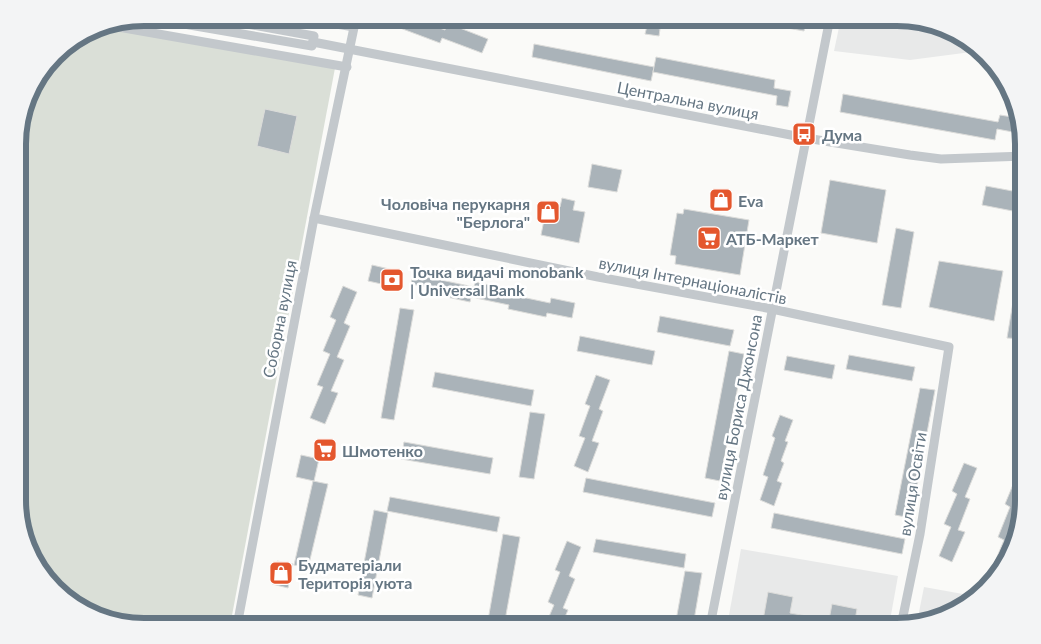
<svg xmlns="http://www.w3.org/2000/svg" width="1041" height="644" viewBox="0 0 1041 644" font-family="Lato,sans-serif">
<style>
.built{fill:#e8e9e9}
.green{fill:#dadfd7}
.building{fill:#aab3b9;stroke:#dcdcda}
.lines{fill:none;stroke-linecap:round;stroke-linejoin:round}
.minor{stroke:#c3c8cc;stroke-width:9}
.labels{text-anchor:middle;dominant-baseline:central;stroke-width:5;stroke-linejoin:round;paint-order:stroke}
.street-label{font-size:16px;fill:#657683;stroke:#fff}
.poi-label{font-size:16px;font-weight:bold;fill:#657683;stroke:#fff;text-anchor:start}
.rim{fill:none;stroke:#657683;stroke-width:6}
</style>
<rect width="100%" height="100%" fill="#fafaf8"/>
<g class="built">
<path d="M841,18H897L967,39L979,51L910,60L834,51Z"/>
<path d="M741,549L898,576L889,626H727Z"/>
<path d="M924,587L974,596L960,610L917,622Z"/>
</g>
<path class="green" d="M97,27L335,68L230,626H144L74,605L39,570L19,516V128L31,88L61,49Z"/>
<g class="building">
<path d="M404,18H413L445,30L447,23L488,39L482,53L442,38L440,43L400,28Z"/>
<path d="M789,18H807L804,31L787,28Z"/>
<path d="M647,26L660,29L659,36L645,34Z"/>
<path d="M534,44L654,67L651,81L532,57Z"/>
<path d="M656,57L775,80L774,88L791,91L788,107L776,105L777,96L653,72Z"/>
<path d="M843,94L998,122L1000,115L1018,118L1023,134L997,129L995,140L840,112Z"/>
<path d="M265,109L297,116L289,154L257,146Z"/>
<path d="M592,164L622,170L617,192L588,187Z"/>
<path d="M830,180L886,190L877,243L821,233Z"/>
<path d="M986,186L1023,193V213L982,205Z"/>
<path d="M562,198L575,201L573,210L585,212L579,243L541,235L547,205L560,207Z"/>
<path d="M684,209L749,220L740,275L675,264L676,256L670,255L677,213L683,214Z"/>
<path d="M896,228L914,232L901,308L882,305Z"/>
<path d="M939,261L1003,271L994,321L929,307Z"/>
<path d="M372,265L398,271L395,287L368,281Z"/>
<path d="M1019,266H1023V339L1007,338Z"/>
<path d="M414,269L437,274L436,279L474,287L475,282L513,290L512,295L550,303L551,298L575,303L572,318L547,313L546,317L508,309L509,305L471,297L470,302L433,294L434,289L411,284Z"/>
<path d="M343,286L357,292L344,323L350,326L337,357L344,360L331,391L338,393L325,424L310,418L323,387L317,385L330,354L323,351L336,320L330,317Z"/>
<path d="M400,308L414,310L394,420L381,418Z"/>
<path d="M660,316L734,330L730,346L657,332Z"/>
<path d="M580,336L655,351L652,365L577,351Z"/>
<path d="M729,351L744,354L720,481L705,478Z"/>
<path d="M849,355L915,367L912,381L846,369Z"/>
<path d="M787,356L835,365L832,379L784,370Z"/>
<path d="M435,372L534,390L531,406L432,387Z"/>
<path d="M596,375L610,380L599,409L603,411L592,441L599,443L588,472L574,466L585,438L579,436L590,406L585,404Z"/>
<path d="M920,388L935,390L911,518L895,515Z"/>
<path d="M530,412L545,414L534,479L519,477Z"/>
<path d="M780,415L793,420L785,441L788,442L781,461L784,463L777,481L782,483L774,506L760,500L768,477L763,475L775,438L772,436Z"/>
<path d="M404,442L493,458L490,474L401,459Z"/>
<path d="M301,455L319,459L314,481L296,477Z"/>
<path d="M964,463L977,468L965,497L970,499L958,530L965,532L952,562L939,556L951,527L944,524L957,494L952,491Z"/>
<path d="M1017,475L1023,478V498L1018,510L1022,512L1000,572L992,569L1004,540L998,537L1010,507L1005,504Z"/>
<path d="M586,478L715,503L712,517L583,492Z"/>
<path d="M313,481L328,484L308,568L294,565Z"/>
<path d="M390,497L500,517L497,532L387,511Z"/>
<path d="M374,510L388,513L372,598L358,595Z"/>
<path d="M774,513L905,539L902,554L771,528Z"/>
<path d="M503,534L520,537L504,626H487Z"/>
<path d="M596,539L686,554L684,568L593,552Z"/>
<path d="M567,541L581,547L569,576L575,579L563,608L568,610L561,626H545L554,605L548,602L560,572L555,570Z"/>
<path d="M277,561L293,564L288,588L272,584Z"/>
<path d="M685,571L702,573L693,626H675Z"/>
<path d="M768,592L793,597L790,613L829,620L832,604L857,609L854,626H762Z"/>
<path d="M367,617L398,623V626H365Z"/>
</g>
<g class="lines">
<g class="minor">
<path d="M149,18L312,46L314,36L214,18"/>
<path d="M302,18L354,27"/>
<path d="M107,25L347,67"/>
<path d="M313,42L806,138L910,155L941,159L1023,156"/>
<path d="M314,218L598,277L772,309L949,347L920,534L901,626"/>
<path d="M237,626L314,218L356,18"/>
<path d="M710,626L830,18"/>
</g>
</g>
<defs>
<g id="bus-square" transform="scale(1.25)"><rect x="-9" y="-9" width="18" height="18" rx="4" fill="#e4572e" stroke="#fff"/><path d="M-5-6H5V4H4V6H2V4H-2V6H-4V4H-5ZM-3.5-4V0h7V-4ZM-3.5 1.2v1.5H-2V1.2ZM2 1.2v1.5H3.5V1.2Z" fill="#fff"/></g>
<g id="shop-square" transform="scale(1.25)"><rect x="-9" y="-9" width="18" height="18" rx="4" fill="#e4572e" stroke="#fff"/><path d="M-5-2.5h2.3a2.7 3.5 0 0 1 5.4 0H5L5.5 6h-11ZM-1.5-2.5h3a1.5 2.3 0 0 0-3 0Z" fill="#fff"/></g>
<g id="supermarket-square" transform="scale(1.25)"><rect x="-9" y="-9" width="18" height="18" rx="4" fill="#e4572e" stroke="#fff"/><path d="M-6-5.5h2.5l.6 2H6L4.5 2H-2.5L-4.4-4H-6ZM-1.5 3.2a1.3 1.3 0 1 0 .1 0ZM3 3.2a1.3 1.3 0 1 0 .1 0Z" fill="#fff"/></g>
<g id="bank-square" transform="scale(1.25)"><rect x="-9" y="-9" width="18" height="18" rx="4" fill="#e4572e" stroke="#fff"/><path d="M-6-4H6V4H-6ZM0-2.3a2.3 2.3 0 1 0 0 4.6a2.3 2.3 0 1 0 0-4.6Z" fill="#fff"/></g>
</defs>
<g fill-rule="evenodd">
<use href="#bus-square" x="804" y="134"/>
<use href="#shop-square" x="721" y="200"/>
<use href="#shop-square" x="548" y="212"/>
<use href="#supermarket-square" x="709" y="238"/>
<use href="#bank-square" x="392" y="280"/>
<use href="#supermarket-square" x="325" y="450"/>
<use href="#shop-square" x="281" y="573"/>
</g>
<g class="labels">
<g class="street-label">
<text transform="translate(688 100) rotate(11)">Центральна вулиця</text>
<text transform="translate(693 280) rotate(11)">вулиця Інтернаціоналістів</text>
<text transform="translate(279 319) rotate(-79)">Соборна вулиця</text>
<text transform="translate(738 407) rotate(-79)">вулиця Бориса Джонсона</text>
<text transform="translate(912 484) rotate(-81)">вулиця Освіти</text>
</g>
<g class="poi-label">
<text x="822" y="134">Дума</text>
<text x="738" y="200">Eva</text>
<text x="530" y="203" text-anchor="end">Чоловіча перукарня<tspan x="530" dy="18">"Берлога"</tspan></text>
<text x="726" y="238">АТБ-Маркет</text>
<text x="410" y="271">Точка видачі monobank<tspan x="410" dy="18">| Universal Bank</tspan></text>
<text x="342" y="450">Шмотенко</text>
<text x="298" y="564">Будматеріали<tspan x="298" dy="18">Територія уюта</tspan></text>
</g>
</g>
<path d="M0 0H1041V644H0ZM144 26H897A118 118 0 0 1 1015 144V500A118 118 0 0 1 897 618H144A118 118 0 0 1 26 500V144A118 118 0 0 1 144 26Z" fill="#f3f4f5" fill-rule="evenodd"/>
<path class="rim" d="M144 26H897A118 118 0 0 1 1015 144V500A118 118 0 0 1 897 618H144A118 118 0 0 1 26 500V144A118 118 0 0 1 144 26Z"/>
</svg>
